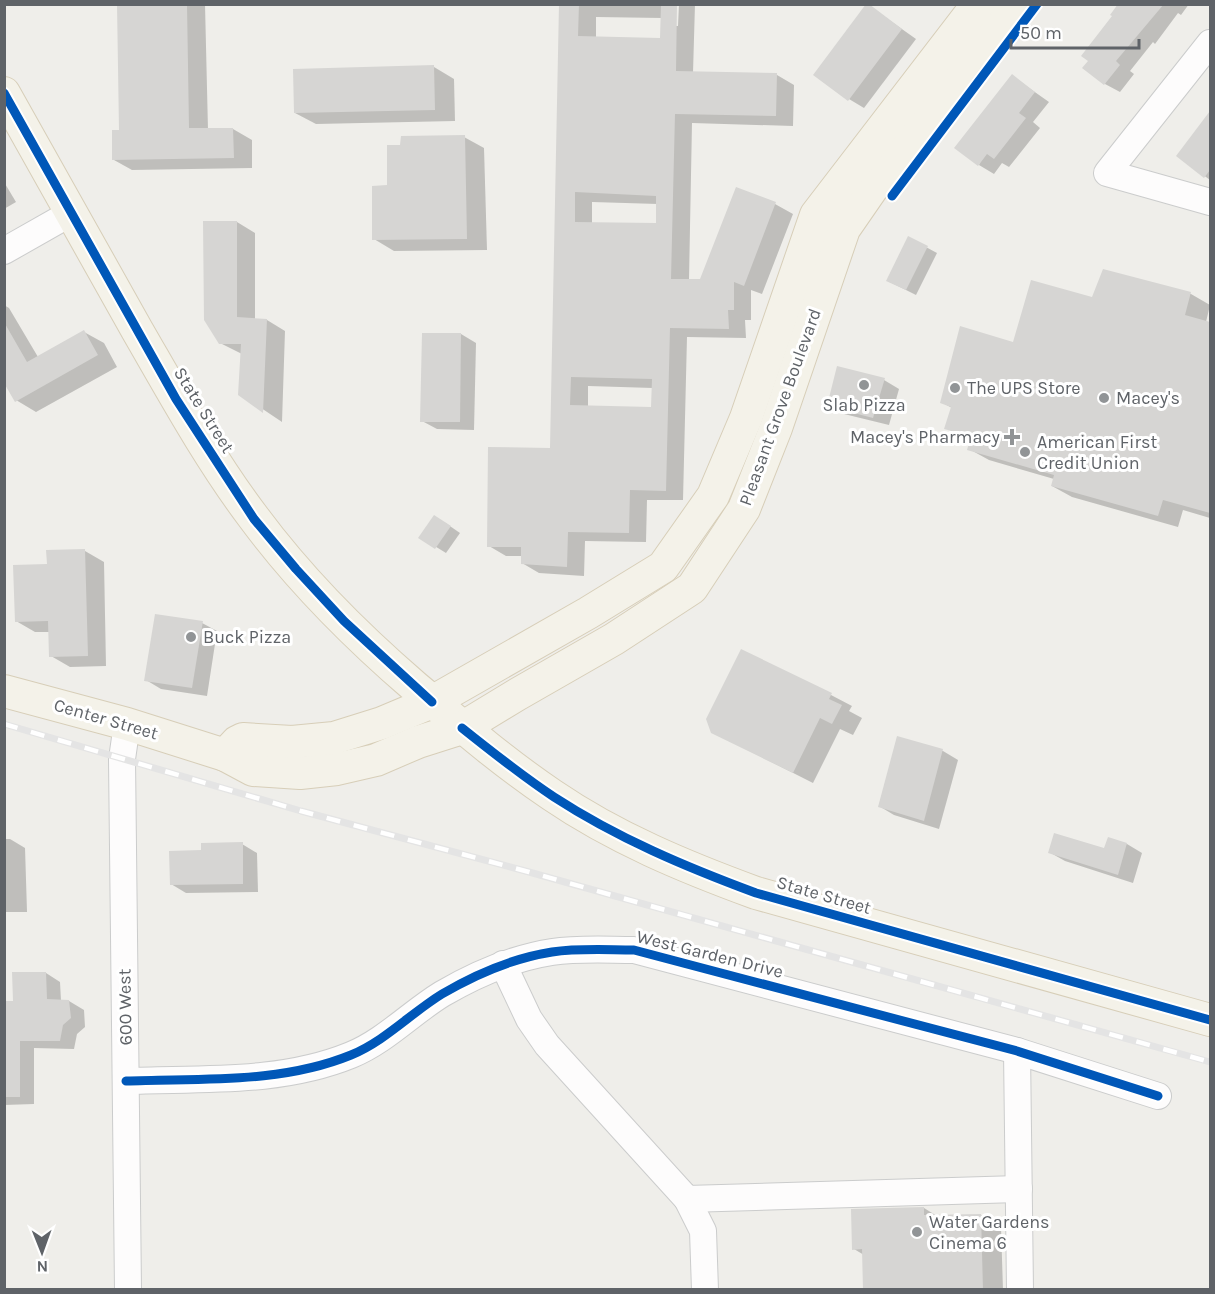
<svg xmlns="http://www.w3.org/2000/svg" width="1215" height="1294" viewBox="0 0 1215 1294" font-family="Karla,sans-serif">
<style>
.shadow{fill:#0003;fill-rule:evenodd}
.building{fill:#d6d5d3;fill-rule:evenodd}
.lines{fill:none;stroke-linecap:round;stroke-linejoin:round}
.minor-casing{stroke:#cbcccc;stroke-width:28}
.major-casing{stroke:#d7ceb8;stroke-width:34}
.minor{stroke:#fdfcfc;stroke-width:26}
.major{stroke:#f4f2e9;stroke-width:32}
.rail-casing{stroke:#e4e4e4;stroke-width:7}
.rail{stroke:#fff;stroke-width:4.5;stroke-dasharray:14;stroke-linecap:butt}
.cycleway-casing{stroke:#fff;stroke-width:13}
.cycleway{stroke:#0057b8;stroke-width:9}
.poi-dot{fill:#919496;stroke:#fff;stroke-width:2}
.labels{text-anchor:middle;dominant-baseline:central;stroke-width:6;stroke-linejoin:round;paint-order:stroke}
.poi-label{font-size:18px;fill:#5f6368;stroke:#fff;text-anchor:start}
.street-label{font-size:18px;fill:#5f6368;stroke:#fff}
</style>
<rect width="100%" height="100%" fill="#efeeea"/>
<g class="shadow">
<path d="M118,4H205L208,130L233,129L252,140V168L132,170L114,160L121,131Z"/>
<path d="M560,4H676L675,26H678L679,4H695L693,73L777,75L794,85L793,126L692,123L689,280H701L736,189L775,204L793,214L762,294L751,290V320H745L746,338L687,337L683,500H647L646,542L585,541L584,576L539,573L522,563V556H506L489,546L551,449ZM596,17L662,18L661,39L596,38ZM592,202L658,204L657,225L592,224ZM588,386L653,388V408L588,407Z"/>
<path d="M1120,4H1189L1181,15L1178,13L1155,44L1153,42L1130,71L1134,74L1120,92L1105,84L1114,16Z"/>
<path d="M868,5L916,39L864,108L849,99Z"/>
<path d="M434,67L454,79L455,121L316,124L295,113Z"/>
<path d="M1012,76L1049,102L1033,122L1040,128L1009,167L1002,163L994,174L979,165Z"/>
<path d="M1210,113V180L1178,156Z"/>
<path d="M464,137L484,148L487,250L394,251L374,239L402,146Z"/>
<path d="M4,182L16,202L4,209Z"/>
<path d="M237,222L255,233V319L267,320L285,331L282,422L240,394L242,354L220,343Z"/>
<path d="M909,238L937,253L916,295L888,281Z"/>
<path d="M1104,270L1191,294L1210,305L1206,322L1210,324V518L1183,510L1178,527L1072,497L1052,486L1054,479L989,460L969,449L971,441L946,428L952,408L941,402L1014,344L1093,298Z"/>
<path d="M4,305L9,308L38,357L84,332L104,343L117,367L36,412L16,400L4,380Z"/>
<path d="M461,334L476,343L474,430L437,429L422,421Z"/>
<path d="M884,380L899,389L889,425L844,414L829,405Z"/>
<path d="M444,522L460,533L446,553L420,537Z"/>
<path d="M85,551L104,562L106,666L70,667L51,656L50,632H35L16,621L48,565Z"/>
<path d="M202,623L217,631L207,696L161,689L146,680Z"/>
<path d="M742,651L831,695L852,706L849,711L862,718L853,735L840,729L813,783L712,732Z"/>
<path d="M898,738L943,751L958,760L939,829L894,815L879,806Z"/>
<path d="M4,839H10L25,848L27,912H4Z"/>
<path d="M242,844L257,853L258,892L186,893L171,884L203,852Z"/>
<path d="M1127,844L1142,853L1133,883L1065,861L1049,852L1105,850Z"/>
<path d="M46,973L60,982L61,1001H69L84,1010L85,1027L77,1034L74,1049L34,1048V1104L4,1105V1003H14Z"/>
<path d="M924,1208L937,1216L981,1215L1001,1227L1003,1290H865L864,1255L854,1249Z"/>
</g>
<g class="building">
<path d="M117,4H187L189,128H233L234,158L112,160V130H119Z"/>
<path d="M559,4H579L578,36L660,38L661,4H677L676,71L777,73L776,116L675,114L671,279H700L736,187L776,202L744,286L734,282V310H728L729,329L670,328L666,491L630,490L629,533L568,532L567,567L521,564V547H487L488,447L550,448ZM575,192L656,196V223L575,222ZM571,377L652,379L651,407L570,405Z"/>
<path d="M866,4H869L902,29L848,101L813,75Z"/>
<path d="M1118,4H1164L1116,61L1120,65L1104,85L1082,68L1088,61L1081,56L1112,16L1110,15Z"/>
<path d="M434,65L435,110L294,113L293,69Z"/>
<path d="M1012,74L1035,92L1019,113L1026,118L994,159L987,154L978,166L954,148Z"/>
<path d="M1210,111V170L1204,178L1176,156Z"/>
<path d="M465,135L467,239L372,240V186L387,185V145H400L401,136Z"/>
<path d="M203,221H237V317L267,319L263,413L238,395L241,344H219L204,320Z"/>
<path d="M908,236L928,246L906,290L886,281Z"/>
<path d="M1103,269L1191,292L1185,315L1210,322V513L1163,500L1158,516L1051,486L1054,475L967,450L971,436L944,429L951,407L940,403L960,326L1013,342L1031,280L1092,297Z"/>
<path d="M4,322L27,362L84,330L98,355L15,402L4,383Z"/>
<path d="M422,333H461L460,422H420Z"/>
<path d="M837,366L885,378L873,418L827,406Z"/>
<path d="M434,515L451,526L435,549L418,538Z"/>
<path d="M85,549L88,656L49,657L48,621L15,622L13,565L47,564L46,550Z"/>
<path d="M155,614L203,621L192,688L144,681Z"/>
<path d="M741,649L832,693L829,699L842,705L832,724L820,718L793,773L711,733L706,719Z"/>
<path d="M897,736L943,749L924,821L878,807Z"/>
<path d="M1054,833L1104,848L1108,837L1127,843L1118,875L1048,853Z"/>
<path d="M243,842V884L170,885L169,851L201,850V843Z"/>
<path d="M12,972H46L47,999L69,1000L71,1018L63,1025L60,1041H20V1097H4V1001H13Z"/>
<path d="M924,1207V1215L981,1214L983,1290H863L862,1249L852,1250L851,1209Z"/>
</g>
<g class="lines">
<g class="minor-casing">
<g id="minor">
<path d="M1210,43L1107,173L1210,202"/>
<path d="M4,251L71,213"/>
<path d="M127,724L122,759L128,1290"/>
<path d="M503,964L529,1019L547,1045L687,1199L1019,1189"/>
<path d="M1017,1051L1020,1290"/>
<path d="M126,1081C202,1078 280,1084 351,1055C385,1041 411,1013 442,994C476,974 514,958 552,952C579,948 607,950 634,950L1017,1051L1158,1096"/>
<path d="M687,1199L703,1231L705,1290"/>
</g>
</g>
<g class="major-casing">
<g id="major">
<path d="M4,93C48,172 93,251 137,330C174,394 210,460 254,518C300,580 356,636 414,686C459,724 503,762 552,795C615,838 685,867 756,893L1210,1020"/>
<path d="M4,691L127,724L206,749L225,755L253,770L300,773L337,769L376,760L418,742L462,728L518,694L614,639L692,588L744,509L776,428L844,229L882,174L968,58L1015,4"/>
<path d="M225,755L237,742L243,739L292,742L334,738L382,723L432,702L588,613L663,567L713,496L746,418L816,215L978,4"/>
</g>
</g>
<use href="#minor" class="minor"/>
<use href="#major" class="major"/>
<g class="rail-casing">
<path id="rail" d="M4,724L301,811L529,872L1210,1062"/>
</g>
<use href="#rail" class="rail"/>
<g class="cycleway-casing">
<g id="cycleway">
<path d="M4,93L176,399L254,519L296,569L344,621L432,702"/>
<path d="M892,196L1037,4"/>
<path d="M462,728C492,752 522,776 554,797C617,838 686,867 756,893L1210,1020"/>
<path d="M126,1081C202,1078 280,1084 351,1055C385,1041 411,1013 442,994C476,974 514,958 552,952C579,948 607,950 634,950L1017,1051L1158,1096"/>
</g>
</g>
<use href="#cycleway" class="cycleway"/>
</g>
<g class="poi-dot">
<circle cx="864" cy="385" r="6"/>
<circle cx="955" cy="388" r="6"/>
<circle cx="1104" cy="398" r="6"/>
<path d="M1009 428h6v6h6v6h-6v6h-6v-6h-6v-6h6z"/>
<circle cx="1025" cy="452" r="6"/>
<circle cx="191" cy="637" r="6"/>
<circle cx="917" cy="1232" r="6"/>
</g>
<g class="labels">
<g class="poi-label">
<text x="967" y="388">The UPS Store</text>
<text x="1116" y="398">Macey's</text>
<text x="864" y="405" text-anchor="middle">Slab Pizza</text>
<text x="1000" y="437" text-anchor="end">Macey's Pharmacy</text>
<text x="1037" y="442">American First<tspan x="1037" dy="21">Credit Union</tspan></text>
<text x="203" y="637">Buck Pizza</text>
<text x="929" y="1222">Water Gardens<tspan x="929" dy="21">Cinema 6</tspan></text>
</g>
<g class="street-label">
<text transform="translate(780 407) rotate(-70)">Pleasant Grove Boulevard</text>
<text transform="translate(204 410) rotate(58)">State Street</text>
<text transform="translate(106 719) rotate(16)">Center Street</text>
<text transform="translate(824 895) rotate(16)">State Street</text>
<text transform="translate(710 954) rotate(14)">West Garden Drive</text>
<text transform="translate(125 1007) rotate(-91)">600 West</text>
</g>
</g>
<rect width="1215" height="1294" fill="none" stroke="#5f6368" stroke-width="12"/>
<g transform="translate(42 1252) rotate(179)" stroke="#ffffff" stroke-width="4.5" paint-order="stroke">
<path d="M0-4.5L10 22L0 15L-10 22Z" fill="#5f6368"/>
<text y="-9" font-size="16" font-weight="bold" text-anchor="middle" fill="#5f6368">N</text>
</g>
<path d="M1011 39v9h128v-9" fill="none" stroke="#5f6368" stroke-width="3"/>
<text x="1020" y="39" font-size="18" fill="#5f6368" stroke="#ffffff" stroke-width="4.5" paint-order="stroke">50 m</text>
</svg>
